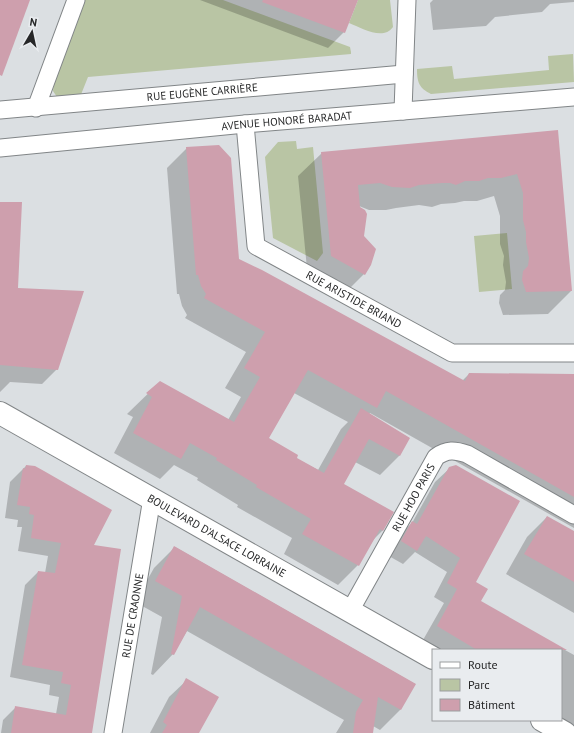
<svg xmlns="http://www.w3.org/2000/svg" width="574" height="733" viewBox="0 0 574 733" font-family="'PT Sans',sans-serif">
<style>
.green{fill:#b9c5a4}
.shadow{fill:#0003;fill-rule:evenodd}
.building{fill:#ce9fad}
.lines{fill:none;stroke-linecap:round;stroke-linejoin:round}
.minor-casing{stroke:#818587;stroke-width:19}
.secondary-casing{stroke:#818587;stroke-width:24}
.minor{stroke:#fff;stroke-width:17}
.secondary{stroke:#fff;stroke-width:22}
.labels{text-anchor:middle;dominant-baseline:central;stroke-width:3;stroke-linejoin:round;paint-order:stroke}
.street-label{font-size:11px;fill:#262728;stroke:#e9ecef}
</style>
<rect width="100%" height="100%" fill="#dbdfe2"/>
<g class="green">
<path d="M85,0H223L350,47L351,52V54L88,77L80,97H57L53,91L54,82Z"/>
<path d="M358,0H390L393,27C383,41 362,28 349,23Z"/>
<path d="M573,54L574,82L431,94C419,88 417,82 417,69L452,66L454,79L549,70L548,56Z"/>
<path d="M296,141L297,149L313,147L323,253L317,261L273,238L265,157L278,142Z"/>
<path d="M507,233L512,289L479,292L474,236Z"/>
</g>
<g class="shadow">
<path d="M200,0H357L344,32L328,48Z"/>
<path d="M433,0H574V2L550,4L542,12L495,17L486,26L433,30L430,3Z"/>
<path d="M557,131L571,291L548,314L503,315L499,303L500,295L505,290L506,282L503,265L504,256L500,244V216L494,196L477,201H464L455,203L441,204L432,207L419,205L396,208L386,210H369L359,206L363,236L364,274L341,297L308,279L298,176L322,153Z"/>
<path d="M187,148L238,259L462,381L469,374L574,375V528L370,413L369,414L409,438L399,456L380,475L355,462L343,484L383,530L373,540L358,565L338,585L284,554L292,538L237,507L238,505L197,480L198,478L174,465L160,479L114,453L133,417L127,414L160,382L228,420L241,397L225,388L246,352L185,318L187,315L182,306L179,294H177L167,168ZM294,393L348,422L341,429L318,470L295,458L268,438Z"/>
<path d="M0,203L17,289L57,369L42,384L10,382L0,392Z"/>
<path d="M26,466L93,546L90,733H1L3,720L16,707L56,714L59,697L49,695L50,685L10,677L25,585L38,572L45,573L48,556L18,551L22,527H17L18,520L5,518L10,482Z"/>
<path d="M450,468L479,602L574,655V726L561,718V650H441L423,640L444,603L434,597L447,572L415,552L403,564L387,555L398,536L412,523L435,482Z"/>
<path d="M547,517L574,533V613L506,574L527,537Z"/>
<path d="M175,547L415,684L400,710L380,730L373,726L372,733H336L344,720L187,631L173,654L153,675L151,674L162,617L135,602L154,568Z"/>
<path d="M187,680L198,733H150L169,697Z"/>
</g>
<g class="building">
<path d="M0,0H30L2,76L0,75Z"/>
<path d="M263,0H358L345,33L262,2Z"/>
<path d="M558,130L572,291L526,292L522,280L523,271L528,266L529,258L526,242V232L523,220V193L517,174L501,178H488L479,181H465L456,185L450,183H442L419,185L410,188L392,187L380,183L358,185L360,207L365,210L367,214L364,236L376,249L371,265L365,275L331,256L321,152Z"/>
<path d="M219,145L231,158L239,259L262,270L465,381L469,373L574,374V497L386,391L377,408L308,370L269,438L298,455L297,458L324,473L361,408L410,438L400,456L369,439L344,484L394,512L383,531L380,529L359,566L302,534L311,519L256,487L257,485L216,460L217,458L190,443L181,459L133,433L152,397L146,393L160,381L234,422L260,377L244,368L265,332L204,298L206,294L201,286L198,275H196L186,147Z"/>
<path d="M0,202H22L18,288L84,291L58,370L0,365Z"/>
<path d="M26,465L35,466L44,471L112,510L94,545L121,549L92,733H11L15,706L66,715L71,685L61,683L63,672L22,665L38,571L55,573L61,543L31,538L34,515L29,514L30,507L17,505L23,468L25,469Z"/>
<path d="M456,465L520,501L476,582L488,589L481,601L567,650H477L437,626L457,589L447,583L460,558L426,536L417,551L401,541L412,521L417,524L449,467Z"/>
<path d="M547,516L574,531V582L524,554Z"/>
<path d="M174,546L416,684L401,710L378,697L373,733H353L356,712L363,700L200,607L174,655L171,654L182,596L155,581Z"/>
<path d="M186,678L219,697L199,733H162L167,725L163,722Z"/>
</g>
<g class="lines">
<g class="minor-casing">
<g id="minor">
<path d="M36,108L76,0"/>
<path id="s1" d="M0,110L404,74"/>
<path d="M403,111L407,0"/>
<path id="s2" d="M245,124L256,246L452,353H574"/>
<path id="s3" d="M0,148L245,124L574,97"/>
<path id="s4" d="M350,611L436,457C447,449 455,450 467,454L574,515"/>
<path id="s5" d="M113,733L152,498"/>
</g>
</g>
<g class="secondary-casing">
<g id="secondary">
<path id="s6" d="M0,413L433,658"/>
<path d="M542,720L565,733"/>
</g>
</g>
<use href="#minor" class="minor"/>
<use href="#secondary" class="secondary"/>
</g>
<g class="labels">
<g class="street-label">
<text stroke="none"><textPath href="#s1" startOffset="203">RUE EUGÈNE CARRIÈRE</textPath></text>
<text stroke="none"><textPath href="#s3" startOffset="288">AVENUE HONORÉ BARADAT</textPath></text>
<text stroke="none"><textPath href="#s2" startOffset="234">RUE ARISTIDE BRIAND</textPath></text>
<text stroke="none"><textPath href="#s4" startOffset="130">RUE HOO PARIS</textPath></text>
<text stroke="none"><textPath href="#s6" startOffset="249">BOULEVARD D'ALSACE LORRAINE</textPath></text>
<text stroke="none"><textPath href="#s5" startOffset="119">RUE DE CRAONNE</textPath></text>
</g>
</g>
<rect x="432" y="649" width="130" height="72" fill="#e9ecef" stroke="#9b9d9f"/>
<rect x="440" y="662" width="20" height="6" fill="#ffffff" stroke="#9b9d9f"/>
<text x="468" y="669" font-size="12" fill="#262728">Route</text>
<rect x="440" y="679" width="20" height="12" fill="#b9c5a4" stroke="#9b9d9f"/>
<text x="468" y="689" font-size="12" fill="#262728">Parc</text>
<rect x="440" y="699" width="20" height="12" fill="#ce9fad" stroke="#9b9d9f"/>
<text x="468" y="709" font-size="12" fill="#262728">Bâtiment</text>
<g transform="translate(32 32) rotate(9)" stroke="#e9ecef" stroke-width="3" paint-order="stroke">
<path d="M0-3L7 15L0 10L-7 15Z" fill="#262728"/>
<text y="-6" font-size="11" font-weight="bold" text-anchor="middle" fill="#262728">N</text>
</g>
</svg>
